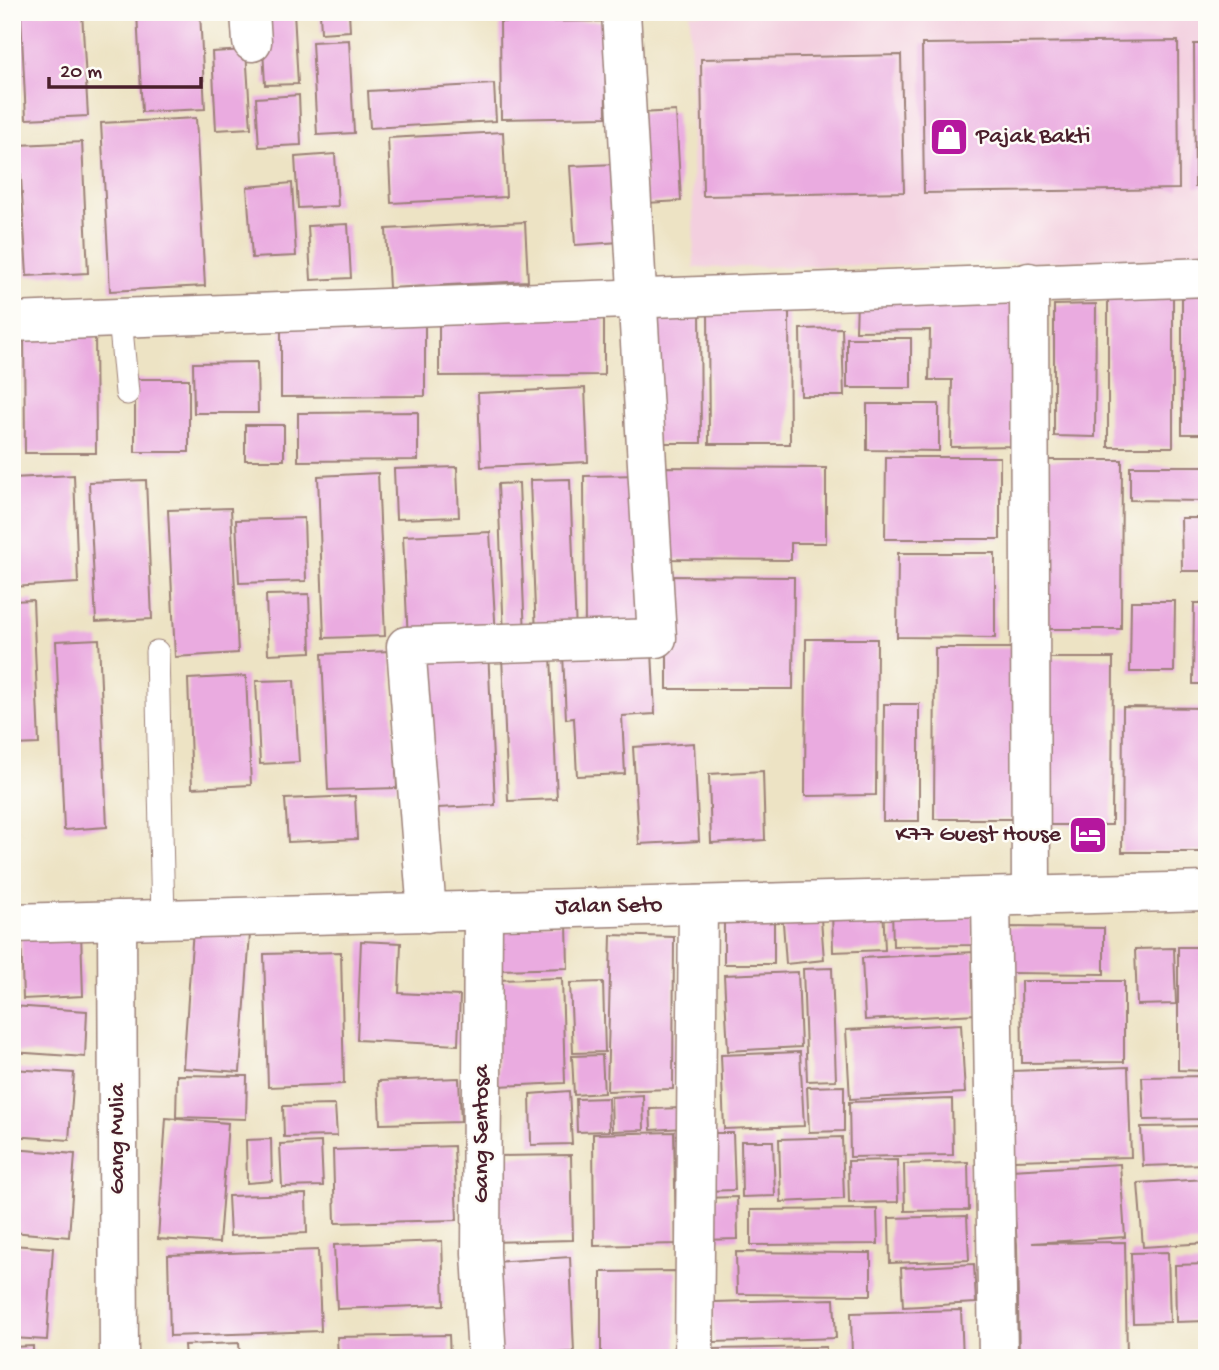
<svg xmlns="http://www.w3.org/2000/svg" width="1219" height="1370" viewBox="0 0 1219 1370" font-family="'Gochi Hand',sans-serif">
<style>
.built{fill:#f3cfdf}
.building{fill:#eaabe0}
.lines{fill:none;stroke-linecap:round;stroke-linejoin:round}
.service-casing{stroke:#9c8178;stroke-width:25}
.minor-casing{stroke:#9c8178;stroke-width:41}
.service{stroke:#fff;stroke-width:23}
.minor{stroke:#fff;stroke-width:38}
.labels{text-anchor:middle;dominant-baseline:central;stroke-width:5;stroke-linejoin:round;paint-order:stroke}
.poi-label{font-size:24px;fill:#4a1f2b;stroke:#fdfcf7;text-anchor:start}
.street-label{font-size:24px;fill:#4a1f2b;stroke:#fdfcf7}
</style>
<rect width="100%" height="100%" fill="#fdfcf7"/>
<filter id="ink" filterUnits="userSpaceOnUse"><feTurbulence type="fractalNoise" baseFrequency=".0143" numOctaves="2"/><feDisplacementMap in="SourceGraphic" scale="14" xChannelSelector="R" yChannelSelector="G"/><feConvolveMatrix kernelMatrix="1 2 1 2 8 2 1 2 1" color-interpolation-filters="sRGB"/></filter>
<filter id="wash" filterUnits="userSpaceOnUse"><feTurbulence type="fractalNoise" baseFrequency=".00686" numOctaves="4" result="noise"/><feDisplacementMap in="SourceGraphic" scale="28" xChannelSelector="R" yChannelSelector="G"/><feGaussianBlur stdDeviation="1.57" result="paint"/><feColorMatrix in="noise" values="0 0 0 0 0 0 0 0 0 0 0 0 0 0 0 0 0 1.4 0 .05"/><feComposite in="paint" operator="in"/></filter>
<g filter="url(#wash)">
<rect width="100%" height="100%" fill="#ede3c4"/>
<path class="built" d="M804,12H1207V259L694,268L690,14Z"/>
<g id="blocks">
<g class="building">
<path d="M12,12H15L19,93L12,94Z"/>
<path d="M58,12H82L88,116L26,119L21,15Z"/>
<path d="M137,12H200L205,109L142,112Z"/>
<path d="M261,12H294L298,84L265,85Z"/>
<path d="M320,12H349L350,31L321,33Z"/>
<path d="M605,21L606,117L501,119L500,22Z"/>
<path d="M349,40L354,133L317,135L312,42Z"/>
<path d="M1178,41L1179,189L924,193L922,44Z"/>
<path d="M1194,44H1207V187H1195Z"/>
<path d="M246,50L251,128L216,130L212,52Z"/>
<path d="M901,55L904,192L703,196L701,59Z"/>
<path d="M494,84L496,121L370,128L368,91Z"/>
<path d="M299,95L301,145L259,147L256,98Z"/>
<path d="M676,111L681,201L646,203L640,113Z"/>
<path d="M196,118L205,286L110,291L101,123Z"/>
<path d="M503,132L506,197L391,203L388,138Z"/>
<path d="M82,142L88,273L27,276L19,145Z"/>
<path d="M335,154L338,206L298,208L295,157Z"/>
<path d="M616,164L620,242L575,245L570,166Z"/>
<path d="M292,183L296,256L252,258L247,187Z"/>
<path d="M525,222L528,281L389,288L386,229Z"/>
<path d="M348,224L351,278L311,280L308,226Z"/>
<path d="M1108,290L1173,291V447H1108Z"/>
<rect x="1182" y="291" width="25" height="143"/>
<path d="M857,301H1018V446L951,447L952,380H929L930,330L856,331Z"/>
<path d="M1096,304L1095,437L1054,436V305Z"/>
<path d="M700,305L701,443H656L655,306Z"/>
<path d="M604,310V375L439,376V312Z"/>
<path d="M708,312H789L790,444H709Z"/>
<path d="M425,319V396L281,397V320Z"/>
<path d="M95,327L96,453H25L24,328Z"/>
<path d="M842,328L844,396H801L800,329Z"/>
<rect x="847" y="338" width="64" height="50"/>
<path d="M257,362L258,413H194L193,363Z"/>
<rect x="135" y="379" width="54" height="73"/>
<path d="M585,388L588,462L481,467L478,393Z"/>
<path d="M867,404H939V451L867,450Z"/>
<path d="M418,412V460L298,461V413Z"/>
<rect x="245" y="425" width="39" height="35"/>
<path d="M886,457H1000V539H885Z"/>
<path d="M1049,460H1122L1121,629H1048Z"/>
<path d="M1130,466H1207V501L1130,500Z"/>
<path d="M457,467L459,517L396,519L394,469Z"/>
<path d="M658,467L826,468V543H791V560L658,559Z"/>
<path d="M378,473L385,636L324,638L318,476Z"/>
<path d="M74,475L78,583L12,587V478Z"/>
<path d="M644,475L645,635L585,636L584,476Z"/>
<path d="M570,479L576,634L536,635L530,480Z"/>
<path d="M146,480L152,619L96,622L89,482Z"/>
<path d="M519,483L525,637L504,638L498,484Z"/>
<path d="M231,508L238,653L175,657L168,510Z"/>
<path d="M304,518L306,581L239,583L236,520Z"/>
<path d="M1181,518H1207V571H1182Z"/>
<path d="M490,532L496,637L408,641L403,536Z"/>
<path d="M898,553H995V638L897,637Z"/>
<path d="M667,576L794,577L793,689H667Z"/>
<path d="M309,594L311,652L268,654L266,595Z"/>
<path d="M33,600L39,744L12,745V601Z"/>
<path d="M1131,601H1175L1174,672H1130Z"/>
<path d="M1194,603H1207V684H1193Z"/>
<path d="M99,639L107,827L64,830L56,641Z"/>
<path d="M806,639H877L876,795L805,796Z"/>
<path d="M488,648L495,805L419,809L412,652Z"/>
<path d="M935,648H1020L1018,819H934Z"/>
<path d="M652,650L655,714L622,716L625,774L577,776L574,718L566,719L563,654Z"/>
<path d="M390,651L397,788L328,790L322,654Z"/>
<path d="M551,654L557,799L508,801L502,656Z"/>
<path d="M1044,658H1113L1112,825H1043Z"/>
<path d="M246,676L251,785L192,788L188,679Z"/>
<path d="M294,680L299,762L260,764L256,681Z"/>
<path d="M884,704H919V821H883Z"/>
<path d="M1123,707L1207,708V852H1122Z"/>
<path d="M694,743L699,841L639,844L633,747Z"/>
<path d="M763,771L765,840L711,843L709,774Z"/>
<path d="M355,796L357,839L288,842L285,799Z"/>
<path d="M820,905L824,960L786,964L782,909Z"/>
<path d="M883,905L885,950L833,952L832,907Z"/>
<path d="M724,908L774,909V964H724Z"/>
<path d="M972,908L973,945L893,946L892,909Z"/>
<path d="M567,923L568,968L496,970L495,924Z"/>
<path d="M1002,927L1104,928V974L1002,973Z"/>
<path d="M193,929L250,934L240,1072L183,1068Z"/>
<path d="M81,932L83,996L23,999L21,934Z"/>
<path d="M611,935L674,937L673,1089L607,1091Z"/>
<path d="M361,941L401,943L399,993L460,996L458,1045L357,1040Z"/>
<path d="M1178,947H1207V1071L1178,1070Z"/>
<path d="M1174,948L1176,1004L1137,1005L1135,949Z"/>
<path d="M341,952L344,1084L268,1087L264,954Z"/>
<path d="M974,952L976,1014L865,1020L862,958Z"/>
<path d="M832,968L836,1080L807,1081L803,969Z"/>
<path d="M798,972L801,1047L728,1051L724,975Z"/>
<path d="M562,978L565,1083L498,1086L496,980Z"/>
<path d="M1021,981H1124V1062L1022,1063Z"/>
<path d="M603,982L605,1052L573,1053L570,983Z"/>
<path d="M12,1006L87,1011L85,1057L12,1052Z"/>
<path d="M961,1024L965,1093L850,1099L846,1030Z"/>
<path d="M800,1052L804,1126L724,1129L721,1055Z"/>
<path d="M602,1055L604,1093L574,1095L572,1056Z"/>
<path d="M1128,1067L1131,1157L1013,1160L1011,1071Z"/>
<path d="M12,1069L74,1073L69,1140L12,1136Z"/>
<path d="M177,1075L247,1076L246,1119L176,1117Z"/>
<path d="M1207,1076V1119L1144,1120L1142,1077Z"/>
<path d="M459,1078L461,1122L380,1124L378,1081Z"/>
<path d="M844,1086V1131L809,1132L807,1087Z"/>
<path d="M569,1091L572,1144L531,1145L530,1094Z"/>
<path d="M643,1095L644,1130L612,1131L611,1097Z"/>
<path d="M608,1098L609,1131L577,1132L576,1099Z"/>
<path d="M952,1099L953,1155L850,1157L849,1102Z"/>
<path d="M335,1105L337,1136L284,1137L283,1106Z"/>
<path d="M683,1108L684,1128L651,1130L650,1109Z"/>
<path d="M166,1118L228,1123L219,1243L158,1239Z"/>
<path d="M1207,1126V1164L1143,1166L1141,1127Z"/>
<path d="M674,1132L676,1244L594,1246L593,1134Z"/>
<path d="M703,1133H733L735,1190L704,1191Z"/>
<path d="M842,1137L844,1199L781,1202L779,1139Z"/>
<path d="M271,1139L272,1181L247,1183L246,1140Z"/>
<path d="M741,1141H773L775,1196L742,1197Z"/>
<path d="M321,1142L323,1186L282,1187L280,1144Z"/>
<path d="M454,1146L457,1220L335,1223L333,1150Z"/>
<path d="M12,1149L75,1154L69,1237L12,1232Z"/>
<path d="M571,1155L573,1240L492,1242L490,1156Z"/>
<path d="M897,1160L898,1202L849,1203L848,1161Z"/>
<path d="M968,1162L969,1210L905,1211L904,1164Z"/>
<path d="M1120,1164L1125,1237L1032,1243L1125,1242L1127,1358H1019L1017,1244L1011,1170Z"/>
<path d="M1207,1179V1243L1143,1247L1138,1183Z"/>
<path d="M306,1194L307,1233L230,1236L228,1196Z"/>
<path d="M737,1197L738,1239L702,1240L700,1198Z"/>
<path d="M877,1209L878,1244L751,1245V1210Z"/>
<path d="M967,1216L969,1260L890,1263L889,1218Z"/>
<path d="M442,1241L444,1305L337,1309L334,1245Z"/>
<path d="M12,1245L53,1248L47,1340L12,1338Z"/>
<path d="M318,1250L321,1331L170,1336L168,1255Z"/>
<path d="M736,1252L871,1253V1295L737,1294Z"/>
<path d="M1168,1252L1170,1322L1133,1323L1131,1253Z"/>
<path d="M570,1257L574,1352L498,1356L493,1262Z"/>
<path d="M974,1264L976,1303L903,1307L901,1268Z"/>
<path d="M1207,1264V1321L1176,1322L1175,1265Z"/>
<path d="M676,1271V1355H601V1272Z"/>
<path d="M834,1299L836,1338L714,1342L713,1302Z"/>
<path d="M961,1310L963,1358H852L851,1313Z"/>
<path d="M449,1335L450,1358H338L337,1337Z"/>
<path d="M239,1343L240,1358H185L184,1345Z"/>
<path d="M33,1346V1358H12V1347Z"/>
<path d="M826,1347V1358H714V1349Z"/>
<path d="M1207,1352V1358H1151V1354Z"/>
</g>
</g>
</g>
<g filter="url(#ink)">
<use href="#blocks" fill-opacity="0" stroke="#9c8178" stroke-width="2"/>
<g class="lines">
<g class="service-casing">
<g id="service">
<path d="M120,318L127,393"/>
<path d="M157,652L163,920"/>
</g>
</g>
<g class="minor-casing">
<g id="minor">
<path d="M250,12L252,42"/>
<path d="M1029,282L1031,896"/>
<path d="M12,322L1207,277"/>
<path d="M991,897L998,1358"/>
<path d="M483,910L481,1253L487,1358"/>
<path d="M427,913L406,646L657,638L621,12"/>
<path d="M117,920L119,1358"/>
<path d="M12,923L1207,891"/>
<path d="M694,1358L698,905"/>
</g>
</g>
<use href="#service" class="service"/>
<use href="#minor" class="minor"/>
</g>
</g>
<defs>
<g id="shop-square" transform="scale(2.0125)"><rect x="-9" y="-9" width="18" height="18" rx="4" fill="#b5179e" stroke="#fdfcf7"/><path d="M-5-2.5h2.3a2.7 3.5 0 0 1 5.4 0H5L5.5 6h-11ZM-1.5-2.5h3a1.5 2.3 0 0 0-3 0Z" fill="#fff"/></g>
<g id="hotel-square" transform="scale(2.0125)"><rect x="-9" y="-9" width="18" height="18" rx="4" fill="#b5179e" stroke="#fdfcf7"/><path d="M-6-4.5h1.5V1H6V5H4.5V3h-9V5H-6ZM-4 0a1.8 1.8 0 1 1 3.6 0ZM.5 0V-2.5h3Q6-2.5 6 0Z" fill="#fff"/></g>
</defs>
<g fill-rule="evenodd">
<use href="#shop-square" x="949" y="137"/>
<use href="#hotel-square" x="1088" y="835"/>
</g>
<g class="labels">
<g class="poi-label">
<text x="976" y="137">Pajak Bakti</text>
<text x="1061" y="835" text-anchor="end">K77 Guest House</text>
</g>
<g class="street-label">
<text transform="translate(609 907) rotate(-1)">Jalan Seto</text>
<text transform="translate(482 1134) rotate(-90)">Gang Sentosa</text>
<text transform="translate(118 1139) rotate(-90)">Gang Mulia</text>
</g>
</g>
<rect width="1219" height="1370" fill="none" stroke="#fdfcf7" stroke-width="42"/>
<path d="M49 77v10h152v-10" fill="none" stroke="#4a1f2b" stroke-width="3.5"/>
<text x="60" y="77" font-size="21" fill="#4a1f2b" stroke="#fdfcf7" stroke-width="5" paint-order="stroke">20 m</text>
</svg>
